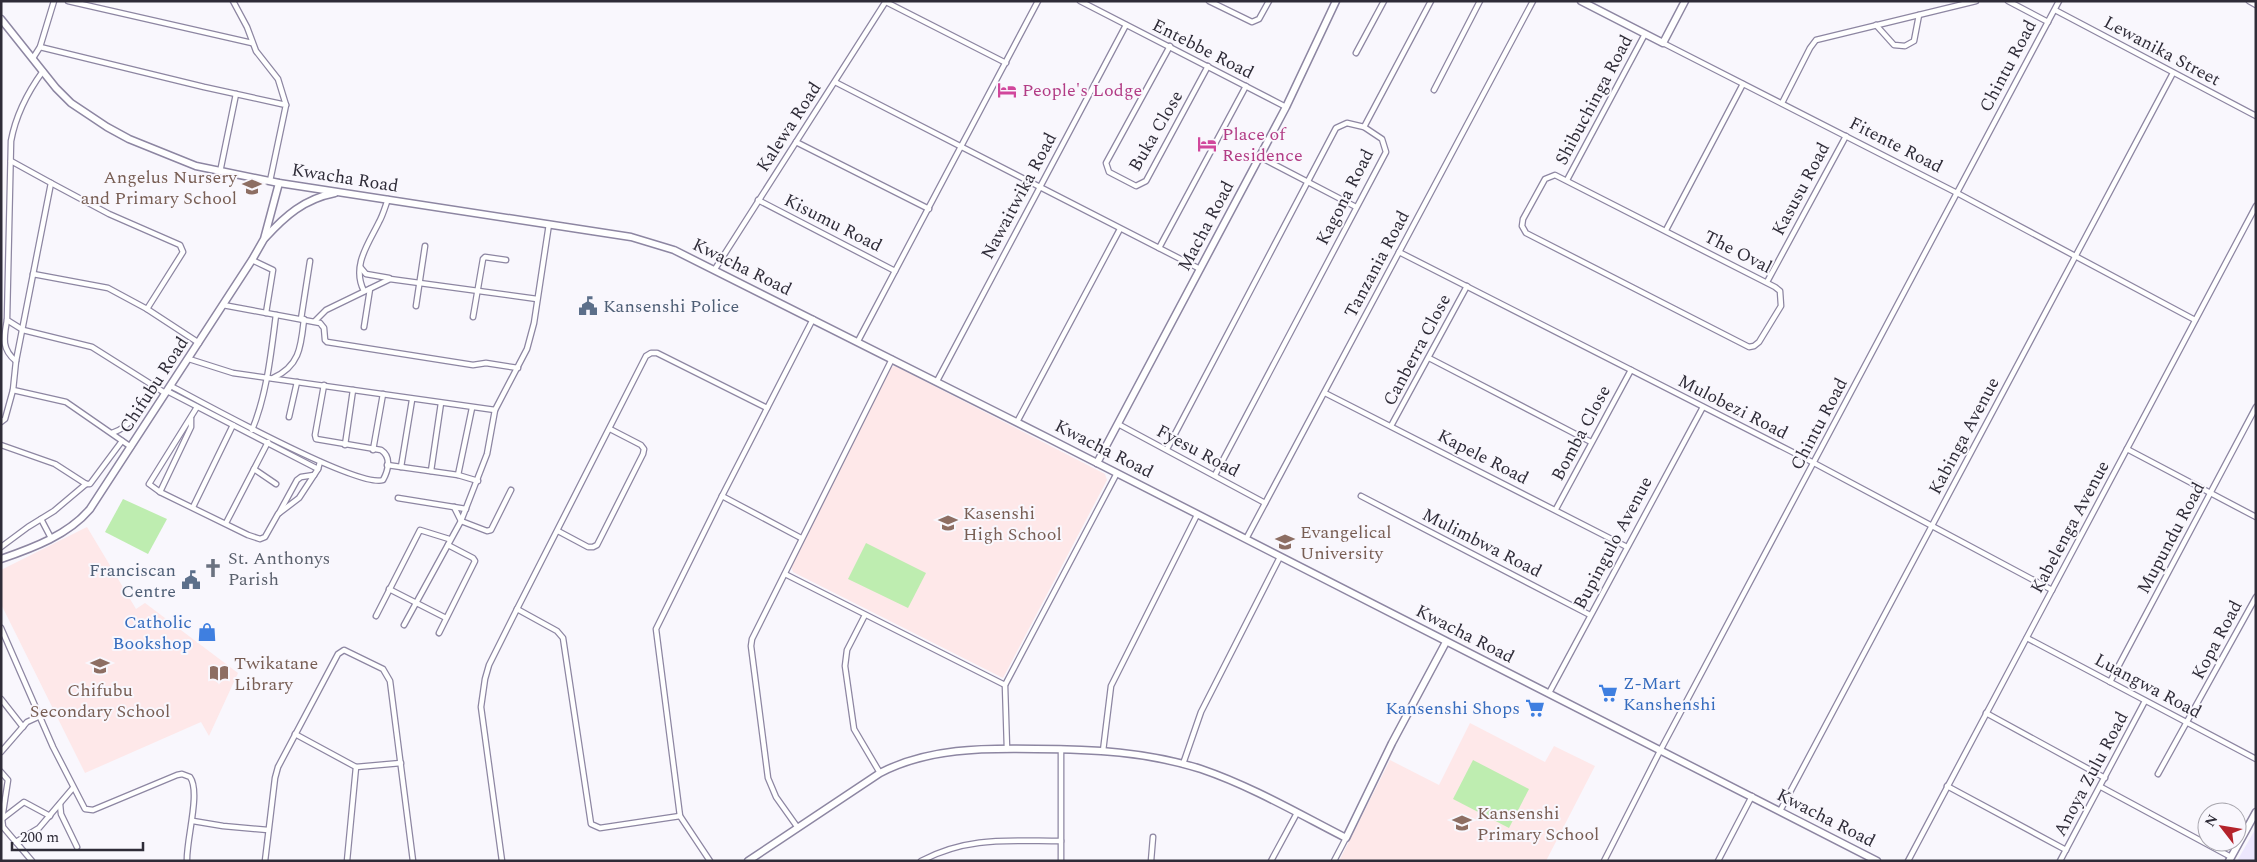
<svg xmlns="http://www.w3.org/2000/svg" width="2257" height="862" viewBox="0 0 2257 862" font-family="Spectral,serif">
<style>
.built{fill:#ede7fe}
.education{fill:#fee8e9}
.green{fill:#beedb0}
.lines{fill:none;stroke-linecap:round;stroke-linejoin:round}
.street-casing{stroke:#8d86a2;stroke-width:7}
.secondary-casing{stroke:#8d86a2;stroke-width:9}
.street{stroke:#fff;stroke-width:4.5}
.secondary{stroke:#fff;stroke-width:6}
.labels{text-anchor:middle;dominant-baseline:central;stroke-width:4;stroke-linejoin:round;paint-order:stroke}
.street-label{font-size:18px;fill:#2f2c38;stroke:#f9f7fd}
.hotel-label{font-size:18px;fill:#b23c85;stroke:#f9f7fd;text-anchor:start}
.education-label{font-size:18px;fill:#785e54;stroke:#f9f7fd;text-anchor:start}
.service-label{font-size:18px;fill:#4e5e75;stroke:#f9f7fd;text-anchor:start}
.worship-label{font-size:18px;fill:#5b616d;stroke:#f9f7fd;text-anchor:start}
.shop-label{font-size:18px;fill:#366cbe;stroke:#f9f7fd;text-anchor:end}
</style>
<rect width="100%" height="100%" fill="#f9f7fd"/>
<path class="built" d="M2256,828V861H2237Z"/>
<g class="education">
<path d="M895,366L1105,474L1107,480L1003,678L793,572L791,566L891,367Z"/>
<path d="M87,527L136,609L145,603L238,673L209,736L201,722L85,773L1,604V570Z"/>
<path d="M1470,723L1545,762L1554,746L1595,766L1546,861H1339L1390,760L1439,785Z"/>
</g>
<g class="green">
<path d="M123,499L167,519L148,554L105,532Z"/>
<path d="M866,543L926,573L908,608L848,579Z"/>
<path d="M1473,760L1529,789L1509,828L1453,799Z"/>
</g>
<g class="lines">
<g class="street-casing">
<g id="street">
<path d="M68,1L252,43"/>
<path d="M233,1L247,27L256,51L278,79L286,105"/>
<path d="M1080,1L1286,107"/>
<path d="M1209,1L1252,22L1259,19L1269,1"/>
<path d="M2008,1L2048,22"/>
<path d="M2249,1L2256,5"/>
<path d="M886,2L1006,63"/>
<path d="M2055,10L2256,116"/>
<path d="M1876,25L1894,45L1905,46L1914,41L1919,15"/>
<path d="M1663,43L1957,193L2195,320"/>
<path d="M1170,46L1106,163L1109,172L1136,186L1146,181L1208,66"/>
<path d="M40,47L204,87L286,105L270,181"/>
<path d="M1356,53L1384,1"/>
<path d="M33,58L40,47L54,1"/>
<path d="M43,71C27,93 16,114 11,141L7,320L23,330L92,347L165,393"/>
<path d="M835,82L1200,269"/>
<path d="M1434,90L1480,1"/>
<path d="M1782,103L1810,48L1816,40L1976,1"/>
<path d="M1364,127L1431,1"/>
<path d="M796,142L929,209"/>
<path d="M1260,157L1356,207"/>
<path d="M11,161L51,183L16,361L13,390L66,402L131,447"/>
<path d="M220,172L236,94"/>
<path d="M1555,175L1775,287L1780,291L1781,306L1759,342L1754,346L1749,347L1526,233L1522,226L1523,219L1545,179Z"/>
<path d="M1567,180L1645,34"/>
<path d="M51,183L109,214L180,245L183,252L147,309"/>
<path d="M758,200L895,271"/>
<path d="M1666,230L1743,84"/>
<path d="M1159,248L1246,86"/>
<path d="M1399,252L1814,463L2052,590"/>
<path d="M252,260L273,270L266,313"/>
<path d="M361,268L366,274L389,278"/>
<path d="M715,269L886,1"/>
<path d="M33,274L108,288L147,309L199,343"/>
<path d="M1767,282L1846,136"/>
<path d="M364,291C351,266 369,243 379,222C383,215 385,207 388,199"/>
<path d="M223,305L320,323L324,328L325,340L327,342L473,365L486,363L518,368"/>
<path d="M416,306L425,246"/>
<path d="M473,317L483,259L485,257L506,260"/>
<path d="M301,319L310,261"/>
<path d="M7,320C4,337 1,349 16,361"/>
<path d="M315,321L326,310L390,279L537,299"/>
<path d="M364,327L370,289"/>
<path d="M858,341L1038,1"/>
<path d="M1429,358L1591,442"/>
<path d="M189,359L233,373L495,410"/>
<path d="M273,378C300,366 301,346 304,319"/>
<path d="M937,381L1126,25"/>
<path d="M171,386C201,402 359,489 383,480C388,471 392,457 381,450L316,439L315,435L324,385"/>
<path d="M167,391L318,469"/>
<path d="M1325,393L1627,547"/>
<path d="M197,407L149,484L160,492L248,535L260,539L265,537L278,514L299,498L318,469L320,462"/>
<path d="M289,417L297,382"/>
<path d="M1,422L5,419L13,390"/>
<path d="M1017,422L1120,229"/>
<path d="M1118,424L1265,503"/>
<path d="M1391,426L1467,286"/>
<path d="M252,430C267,394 271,353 276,315"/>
<path d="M112,433C133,426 144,405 154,386"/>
<path d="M1,445L55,464L86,484H90L122,441"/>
<path d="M345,445L353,390"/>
<path d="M1167,449L1336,128L1347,123L1364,127L1382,139L1386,152L1215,475"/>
<path d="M2127,449L2256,517"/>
<path d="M373,450L383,394"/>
<path d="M387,465L458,475L478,481"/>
<path d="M401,467L412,400"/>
<path d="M254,469L276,484"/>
<path d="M431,471L441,403"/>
<path d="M458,475L472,408"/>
<path d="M160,492L191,427V418"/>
<path d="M722,496L801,538"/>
<path d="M1361,496L1590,615"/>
<path d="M398,498L466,509"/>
<path d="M193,507L233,425"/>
<path d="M454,507L461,521L487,531L491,530L511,490"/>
<path d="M1556,509L1631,370"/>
<path d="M279,513L297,480L301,477L314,475"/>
<path d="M41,519L51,538"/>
<path d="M226,523L268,442"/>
<path d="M558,531L588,547H593L597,545L643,454L644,449L641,445L610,429"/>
<path d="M1246,539L1533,1"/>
<path d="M1,547L28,527L54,511L86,484"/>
<path d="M785,574L1005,685"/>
<path d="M389,589L446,618"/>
<path d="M517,609L557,631L563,638L591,824L600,828L680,816"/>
<path d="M865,615L847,650L845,666L854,729L880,773"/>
<path d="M376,616L420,530L449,539"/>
<path d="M404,625L461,521L487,454L495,410L527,349L534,323L549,224"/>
<path d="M1,628L53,747L85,809L93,810L177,775L182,774L190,777C201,792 186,840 187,861"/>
<path d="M439,633L475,561L473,558L448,545"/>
<path d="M2027,638L2256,759"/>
<path d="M2110,682L2256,407"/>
<path d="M1549,693L1703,407"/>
<path d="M1,699L23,727"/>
<path d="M1986,713L2105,778"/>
<path d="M295,734L356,767L347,861"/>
<path d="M1007,749L1005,685L1117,473"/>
<path d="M1103,751L1111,686L1197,515"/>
<path d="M1,752L27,722L40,716"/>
<path d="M1183,764L1201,712L1280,557"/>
<path d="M356,767L401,763"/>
<path d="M1,772L8,780L2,819L3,827L32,861"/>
<path d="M2158,774L2256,597"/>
<path d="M1947,786L2066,850"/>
<path d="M2101,787L2231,857"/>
<path d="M60,804L61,814L77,847"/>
<path d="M1780,811L2173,73"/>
<path d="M2,819L24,802L50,816"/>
<path d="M193,821L223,826L268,830"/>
<path d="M798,828L776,797L768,778L751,646L752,639L892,359"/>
<path d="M16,842L39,828L73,788"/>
<path d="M265,861L275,778L278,767L338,654L344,650L383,669L390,681L413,861"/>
<path d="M502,861L481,707L485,679L489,665L517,609L646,356L651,353H657L767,408"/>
<path d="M710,861L680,816L656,629L722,496L813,319"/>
<path d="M921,861C968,836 1009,841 1061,841"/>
<path d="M1061,861V749"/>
<path d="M1151,861L1153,837"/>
<path d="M1271,861L1297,813"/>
<path d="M1334,861L1346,838"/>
<path d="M1604,861L1660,751L2059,1"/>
<path d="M1718,861L1752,796"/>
<path d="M1908,861L2256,206"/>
<path d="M2060,861L2145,701"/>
</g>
</g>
<g class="secondary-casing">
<g id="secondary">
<path d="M1581,1L1663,43L1685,1"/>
<path d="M1,19L56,88L71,103L107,127L129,139L196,166L279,183L631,237L674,250L1050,439L1877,861"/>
<path d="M265,238C285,216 304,199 335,193"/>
<path d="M1097,463L1286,107L1336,1"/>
<path d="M1,559C33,548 68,535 90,509L252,260L264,239L279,183"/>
<path d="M748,861L880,773C928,748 983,748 1036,749C1092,749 1148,752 1201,769C1251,786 1299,814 1346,838L1392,743L1446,642"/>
<path d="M2229,861L2256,812"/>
</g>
</g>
<use href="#street" class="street"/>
<use href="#secondary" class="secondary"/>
</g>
<defs>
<g id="hotel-bare" transform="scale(1.5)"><path d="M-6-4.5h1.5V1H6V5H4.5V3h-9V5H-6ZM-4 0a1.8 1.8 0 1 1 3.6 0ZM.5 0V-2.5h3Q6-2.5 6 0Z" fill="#d1479c" stroke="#f9f7fd" stroke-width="2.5" paint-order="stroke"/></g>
<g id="school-bare" transform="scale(1.5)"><path d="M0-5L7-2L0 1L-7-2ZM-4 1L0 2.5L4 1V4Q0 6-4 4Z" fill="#8d6e63" stroke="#f9f7fd" stroke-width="2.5" paint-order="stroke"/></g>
<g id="civic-bare" transform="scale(1.5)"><path d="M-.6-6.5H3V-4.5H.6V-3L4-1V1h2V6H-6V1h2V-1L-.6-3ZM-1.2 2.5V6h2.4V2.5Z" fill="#5c6f8a" stroke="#f9f7fd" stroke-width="2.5" paint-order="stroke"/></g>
<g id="university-bare" transform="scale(1.5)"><path d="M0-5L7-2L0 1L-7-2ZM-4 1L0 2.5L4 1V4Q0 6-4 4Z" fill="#8d6e63" stroke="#f9f7fd" stroke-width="2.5" paint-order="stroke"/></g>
<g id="church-bare" transform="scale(1.5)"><path d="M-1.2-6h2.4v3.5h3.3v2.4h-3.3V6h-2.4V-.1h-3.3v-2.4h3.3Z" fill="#6b7280" stroke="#f9f7fd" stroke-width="2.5" paint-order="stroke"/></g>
<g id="shop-bare" transform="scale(1.5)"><path d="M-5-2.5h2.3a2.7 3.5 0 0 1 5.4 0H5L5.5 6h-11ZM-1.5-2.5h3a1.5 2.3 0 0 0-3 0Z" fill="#3f7fe0" stroke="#f9f7fd" stroke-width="2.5" paint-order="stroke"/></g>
<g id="library-bare" transform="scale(1.5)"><path d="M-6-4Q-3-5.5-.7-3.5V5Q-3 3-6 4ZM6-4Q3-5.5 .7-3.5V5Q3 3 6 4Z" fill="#8d6e63" stroke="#f9f7fd" stroke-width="2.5" paint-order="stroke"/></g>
<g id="supermarket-bare" transform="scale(1.5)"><path d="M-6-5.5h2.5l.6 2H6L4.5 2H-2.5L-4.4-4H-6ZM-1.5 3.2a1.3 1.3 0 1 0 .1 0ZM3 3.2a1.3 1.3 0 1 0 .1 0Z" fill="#3f7fe0" stroke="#f9f7fd" stroke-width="2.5" paint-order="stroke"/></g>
</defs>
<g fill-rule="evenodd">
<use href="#hotel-bare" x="1007" y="90"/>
<use href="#hotel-bare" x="1207" y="144"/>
<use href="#school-bare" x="252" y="187"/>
<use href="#civic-bare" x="588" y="306"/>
<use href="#school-bare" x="948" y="523"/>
<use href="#university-bare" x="1285" y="542"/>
<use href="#church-bare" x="213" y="568"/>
<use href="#civic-bare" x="191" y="580"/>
<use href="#shop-bare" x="207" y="632"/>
<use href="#school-bare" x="100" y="666"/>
<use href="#library-bare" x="219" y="673"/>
<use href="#supermarket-bare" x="1608" y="693"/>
<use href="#supermarket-bare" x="1535" y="708"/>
<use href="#school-bare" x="1462" y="823"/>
</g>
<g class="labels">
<g class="street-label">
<text transform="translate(1203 49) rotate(27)">Entebbe Road</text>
<text transform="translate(2162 51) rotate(28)">Lewanika Street</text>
<text transform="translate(2008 66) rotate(-62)">Chintu Road</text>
<text transform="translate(1594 100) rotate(-62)">Shibuchinga Road</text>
<text transform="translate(789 127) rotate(-57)">Kalewa Road</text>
<text transform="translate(1156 131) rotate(-60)">Buka Close</text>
<text transform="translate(1896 145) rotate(27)">Fitente Road</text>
<text transform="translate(345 178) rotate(9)">Kwacha Road</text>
<text transform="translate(1801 189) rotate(-62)">Kasusu Road</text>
<text transform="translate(1019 196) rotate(-62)">Nawaitwika Road</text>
<text transform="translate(1345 197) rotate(-63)">Kagona Road</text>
<text transform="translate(833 223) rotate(27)">Kisumu Road</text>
<text transform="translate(1206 226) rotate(-62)">Macha Road</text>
<text transform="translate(1738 252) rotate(27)">The Oval</text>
<text transform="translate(1377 264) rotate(-62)">Tanzania Road</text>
<text transform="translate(742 267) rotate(26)">Kwacha Road</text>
<text transform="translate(1417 350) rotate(-62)">Canberra Close</text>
<text transform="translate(154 385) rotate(-57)">Chifubu Road</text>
<text transform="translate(1733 407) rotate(27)">Mulobezi Road</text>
<text transform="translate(1819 424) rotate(-62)">Chintu Road</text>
<text transform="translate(1581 433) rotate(-62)">Bomba Close</text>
<text transform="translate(1964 436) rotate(-62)">Kabinga Avenue</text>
<text transform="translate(1104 449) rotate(27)">Kwacha Road</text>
<text transform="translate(1198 451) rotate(28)">Fyesu Road</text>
<text transform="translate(1483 457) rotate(27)">Kapele Road</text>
<text transform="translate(2070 527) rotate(-62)">Kabelenga Avenue</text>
<text transform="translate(2171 538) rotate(-62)">Mupundu Road</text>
<text transform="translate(1482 543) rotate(27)">Mulimbwa Road</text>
<text transform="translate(1613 543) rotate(-62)">Bupingulo Avenue</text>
<text transform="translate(1465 634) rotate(27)">Kwacha Road</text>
<text transform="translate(2217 640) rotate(-62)">Kopa Road</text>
<text transform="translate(2148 686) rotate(28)">Luangwa Road</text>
<text transform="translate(2091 774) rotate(-62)">Anoya Zulu Road</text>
<text transform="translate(1826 818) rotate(27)">Kwacha Road</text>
</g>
<g class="hotel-label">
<text x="1022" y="90">People's Lodge</text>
<text x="1222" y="134">Place of<tspan x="1222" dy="21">Residence</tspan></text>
</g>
<g class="education-label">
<text x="237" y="177" text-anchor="end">Angelus Nursery<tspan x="237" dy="21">and Primary School</tspan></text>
<text x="963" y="513">Kasenshi<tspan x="963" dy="21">High School</tspan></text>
<text x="1300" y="532">Evangelical<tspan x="1300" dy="21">University</tspan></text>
<text x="234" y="663">Twikatane<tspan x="234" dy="21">Library</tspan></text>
<text x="100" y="690" text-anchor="middle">Chifubu<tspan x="100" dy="21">Secondary School</tspan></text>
<text x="1477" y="813">Kansenshi<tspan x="1477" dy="21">Primary School</tspan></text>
</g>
<g class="service-label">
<text x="603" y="306">Kansenshi Police</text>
<text x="176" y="570" text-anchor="end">Franciscan<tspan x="176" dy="21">Centre</tspan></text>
</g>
<g class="worship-label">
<text x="228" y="558">St. Anthonys<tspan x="228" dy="21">Parish</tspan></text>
</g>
<g class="shop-label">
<text x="192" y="622">Catholic<tspan x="192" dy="21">Bookshop</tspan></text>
<text x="1623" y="683" text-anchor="start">Z-Mart<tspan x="1623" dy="21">Kanshenshi</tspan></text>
<text x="1520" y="708">Kansenshi Shops</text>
</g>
</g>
<rect width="2257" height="862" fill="none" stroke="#2f2c38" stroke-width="5"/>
<g transform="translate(2222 827) rotate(301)"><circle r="24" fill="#f9f7fd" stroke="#a8a6ae"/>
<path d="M0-4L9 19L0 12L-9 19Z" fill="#b4232b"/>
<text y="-8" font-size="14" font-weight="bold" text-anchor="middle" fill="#2f2c38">N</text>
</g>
<path d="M12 842v8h131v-8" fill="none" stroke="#2f2c38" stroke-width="2.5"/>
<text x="20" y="842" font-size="15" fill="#2f2c38" stroke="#f9f7fd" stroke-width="4" paint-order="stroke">200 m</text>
</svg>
